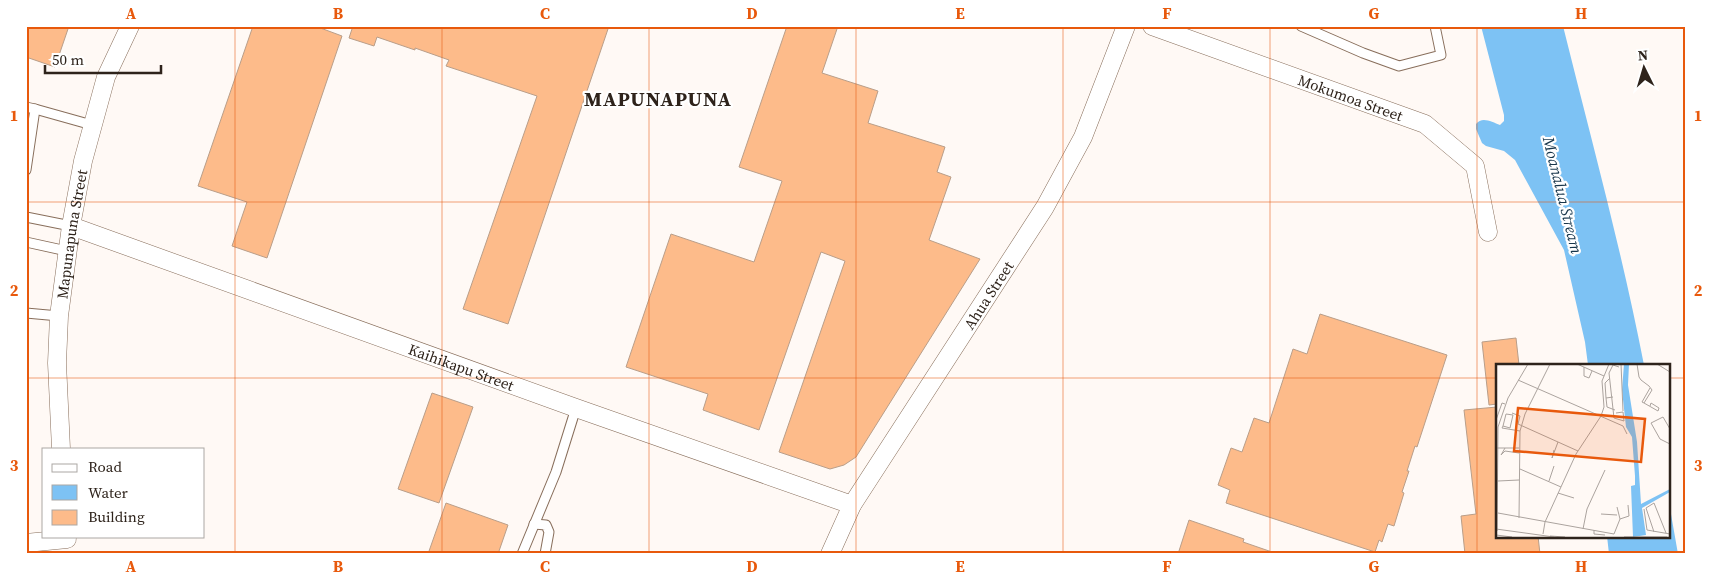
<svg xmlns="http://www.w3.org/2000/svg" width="1712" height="580" viewBox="0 0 1712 580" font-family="'Source Serif 4',serif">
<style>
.water{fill:#7dc2f4}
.building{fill:#fdbb8a;stroke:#b99e89}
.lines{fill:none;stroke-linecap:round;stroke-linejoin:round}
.lane-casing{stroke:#886e5b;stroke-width:11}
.street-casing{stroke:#886e5b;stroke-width:19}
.lane{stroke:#fff;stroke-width:9}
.street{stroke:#fff;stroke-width:18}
.grid{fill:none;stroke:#e8590c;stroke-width:1;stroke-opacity:0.55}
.labels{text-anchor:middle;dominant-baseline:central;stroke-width:4.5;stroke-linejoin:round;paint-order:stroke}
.street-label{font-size:15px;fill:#2e231b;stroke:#fff}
.water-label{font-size:16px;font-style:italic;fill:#17354a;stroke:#fff}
.district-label{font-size:20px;font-weight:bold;letter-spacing:1px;fill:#2e231b;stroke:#fff}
.inset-road{fill:none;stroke:#aba39e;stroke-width:1}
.view{fill:#e8590c;fill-opacity:0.15;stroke:#e8590c;stroke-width:2.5}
.inset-edge{fill:none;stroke:#2e231b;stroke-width:2.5}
.neatline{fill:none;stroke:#e8590c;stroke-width:2}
.grid-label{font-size:16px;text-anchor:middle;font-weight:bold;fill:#e8590c}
</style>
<rect width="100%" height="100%" fill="#fff9f5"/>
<g class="water">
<path d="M1481,26H1563C1591,139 1622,251 1644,365H1588L1585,342L1564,250L1515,160L1504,151L1486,146L1482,143L1476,129V124C1482,116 1492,122 1500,125L1504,121V115Z"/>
<path d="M1668,497L1678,554H1609L1607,536H1668Z"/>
</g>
<g class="building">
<path d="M26,26H69L55,67L26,57Z"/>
<path d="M253,26H315L342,36L267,258L232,246L247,202L198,186Z"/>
<path d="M351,26H609L508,324L463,309L537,96L446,66L449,60L415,48V50L377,37L374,46L349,38L352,29Z"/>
<path d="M787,26H838L822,73L878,91L868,123L945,147L937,172L951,177L929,240L980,259L856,457L844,465L830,469L779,452L845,261L821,252L759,430L703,410L708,394L626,367L671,234L754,262L782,181L739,167Z"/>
<path d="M1320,314L1447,355L1417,447L1415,446L1407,471H1409L1402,492L1404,493L1394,526L1388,524L1382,542L1379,540L1375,552L1226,503L1230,490L1218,485L1231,448L1242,452L1254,418L1269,423L1293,349L1307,354Z"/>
<path d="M1516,338L1519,365H1497V404L1489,405L1482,342Z"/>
<path d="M432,393L473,407L439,503L398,489Z"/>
<path d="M1497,407V536H1538L1540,554H1465L1461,516L1476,514L1464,410Z"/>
<path d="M446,503L508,525L498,554H428Z"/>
<path d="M1189,520L1244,539L1243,542L1272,552L1271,554H1178Z"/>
</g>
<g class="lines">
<g class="lane-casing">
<g id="lane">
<path d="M1301,26L1363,53L1399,66L1441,55L1435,26"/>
<path d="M26,107L35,109L26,170"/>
<path d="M35,109L92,125"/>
<path d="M26,217L71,226"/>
<path d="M26,242L67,251"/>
<path d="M26,313L59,316"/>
<path d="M534,524L546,525L549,532L545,554"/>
<path d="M522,554L556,472L576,408"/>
</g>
</g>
<g class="street-casing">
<g id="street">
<path id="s1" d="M1152,26L1425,124L1475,166L1488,232"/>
<path id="s2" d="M71,226L576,408L852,505"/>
<path id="s3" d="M61,449L57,363L59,316L71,226L83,161L106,77L130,26"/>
<path d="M26,543L67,539"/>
<path id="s4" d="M830,554L852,505L1045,207L1083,137L1126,26"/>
</g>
</g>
<use href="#lane" class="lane"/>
<use href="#street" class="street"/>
</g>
<path class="grid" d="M235,26V554M442,26V554M649,26V554M856,26V554M1063,26V554M1270,26V554M1477,26V554M26,202H1686M26,378H1497M1668,378H1686"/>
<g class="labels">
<g class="street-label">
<text stroke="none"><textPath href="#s1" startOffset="211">Mokumoa Street</textPath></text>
<text stroke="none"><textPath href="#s3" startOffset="216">Mapunapuna Street</textPath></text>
<text stroke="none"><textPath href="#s4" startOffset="304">Ahua Street</textPath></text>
<text stroke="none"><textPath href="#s2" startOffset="415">Kaihikapu Street</textPath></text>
</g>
<g class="water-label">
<text transform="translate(1563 195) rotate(76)">Moanalua Stream</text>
</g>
<g class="district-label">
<text x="658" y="99">MAPUNAPUNA</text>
</g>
</g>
<g transform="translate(1496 364)">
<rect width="174" height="174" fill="#fff9f5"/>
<path d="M128,0H133L132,21L141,78L145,140L174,125V128L146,144L150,171L137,173L135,122L139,121V112L136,73L130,63L126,26Z" fill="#7dc2f4"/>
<path class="inset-road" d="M81,0L108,12M125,0L127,47M141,0L143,13L145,16L153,22L156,26L148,39L146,38L154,24M161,0L174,8M88,3V12L93,14L96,7M113,9L118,54L128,57L127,48L120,49M113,9L117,1L123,3M22,16L127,62L131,70M117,33L110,34L111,43L119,46M110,34L109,19L114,14M148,39L162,47L163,44L155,39L154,42M16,49L24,52L22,60L82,87M0,56L6,39L9,40M7,62L14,64L17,51L10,50L7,62L6,64L24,67M174,65L167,53L155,59L164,75L174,80M1,84H23M9,84L5,91L9,87L23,89M58,86L56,94L62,78M24,105L65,123M2,117L23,116M53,117L58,102M62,129L78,134M148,145L151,166L174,170M2,149L118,170L124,155L121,143M105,150L121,151M23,154L24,67L29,50L54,0M124,155L133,152L132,141M0,165L58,173M87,165L91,145L109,106M98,166V170L109,171M1,167L2,63L12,34L32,0M158,168L150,144L158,139L170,169M47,170L49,158L80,90L105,52L108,43L106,17L113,0M0,171L16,173M54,172L69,173M128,173H171"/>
<path class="view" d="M22,44L149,55L145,98L18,87Z"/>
<rect width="174" height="174" class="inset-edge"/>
</g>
<rect width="1712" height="580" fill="none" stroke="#ffffff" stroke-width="55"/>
<rect x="42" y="448" width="162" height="90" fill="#ffffff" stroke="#aba7a4"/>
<rect x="52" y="464" width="25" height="8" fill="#ffffff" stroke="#aba7a4"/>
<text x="88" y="472" font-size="15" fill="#2e231b">Road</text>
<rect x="52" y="485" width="25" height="15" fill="#7dc2f4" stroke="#aba7a4"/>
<text x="88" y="498" font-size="15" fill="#2e231b">Water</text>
<rect x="52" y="510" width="25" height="15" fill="#fdbb8a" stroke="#aba7a4"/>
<text x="88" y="522" font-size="15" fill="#2e231b">Building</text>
<g transform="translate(1644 68) rotate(355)" stroke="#ffffff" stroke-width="4" paint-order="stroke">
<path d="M0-4L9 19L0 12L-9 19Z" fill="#2e231b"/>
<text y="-8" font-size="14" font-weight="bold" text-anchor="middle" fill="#2e231b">N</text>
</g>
<path d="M45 65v8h116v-8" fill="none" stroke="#2e231b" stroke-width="2.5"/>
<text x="52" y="65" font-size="15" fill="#2e231b" stroke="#ffffff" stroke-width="4" paint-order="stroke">50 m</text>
<rect x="28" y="28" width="1656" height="524" class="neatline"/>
<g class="grid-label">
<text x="131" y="19">A</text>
<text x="338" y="19">B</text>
<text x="545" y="19">C</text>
<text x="752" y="19">D</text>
<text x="960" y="19">E</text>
<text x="1167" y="19">F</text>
<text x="1374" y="19">G</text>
<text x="1581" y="19">H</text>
<text x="14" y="121">1</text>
<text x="1698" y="121">1</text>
<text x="14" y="296">2</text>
<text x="1698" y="296">2</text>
<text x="14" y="471">3</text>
<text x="1698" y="471">3</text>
<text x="131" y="572">A</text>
<text x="338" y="572">B</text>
<text x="545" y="572">C</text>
<text x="752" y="572">D</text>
<text x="960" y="572">E</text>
<text x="1167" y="572">F</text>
<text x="1374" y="572">G</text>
<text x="1581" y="572">H</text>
</g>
</svg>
